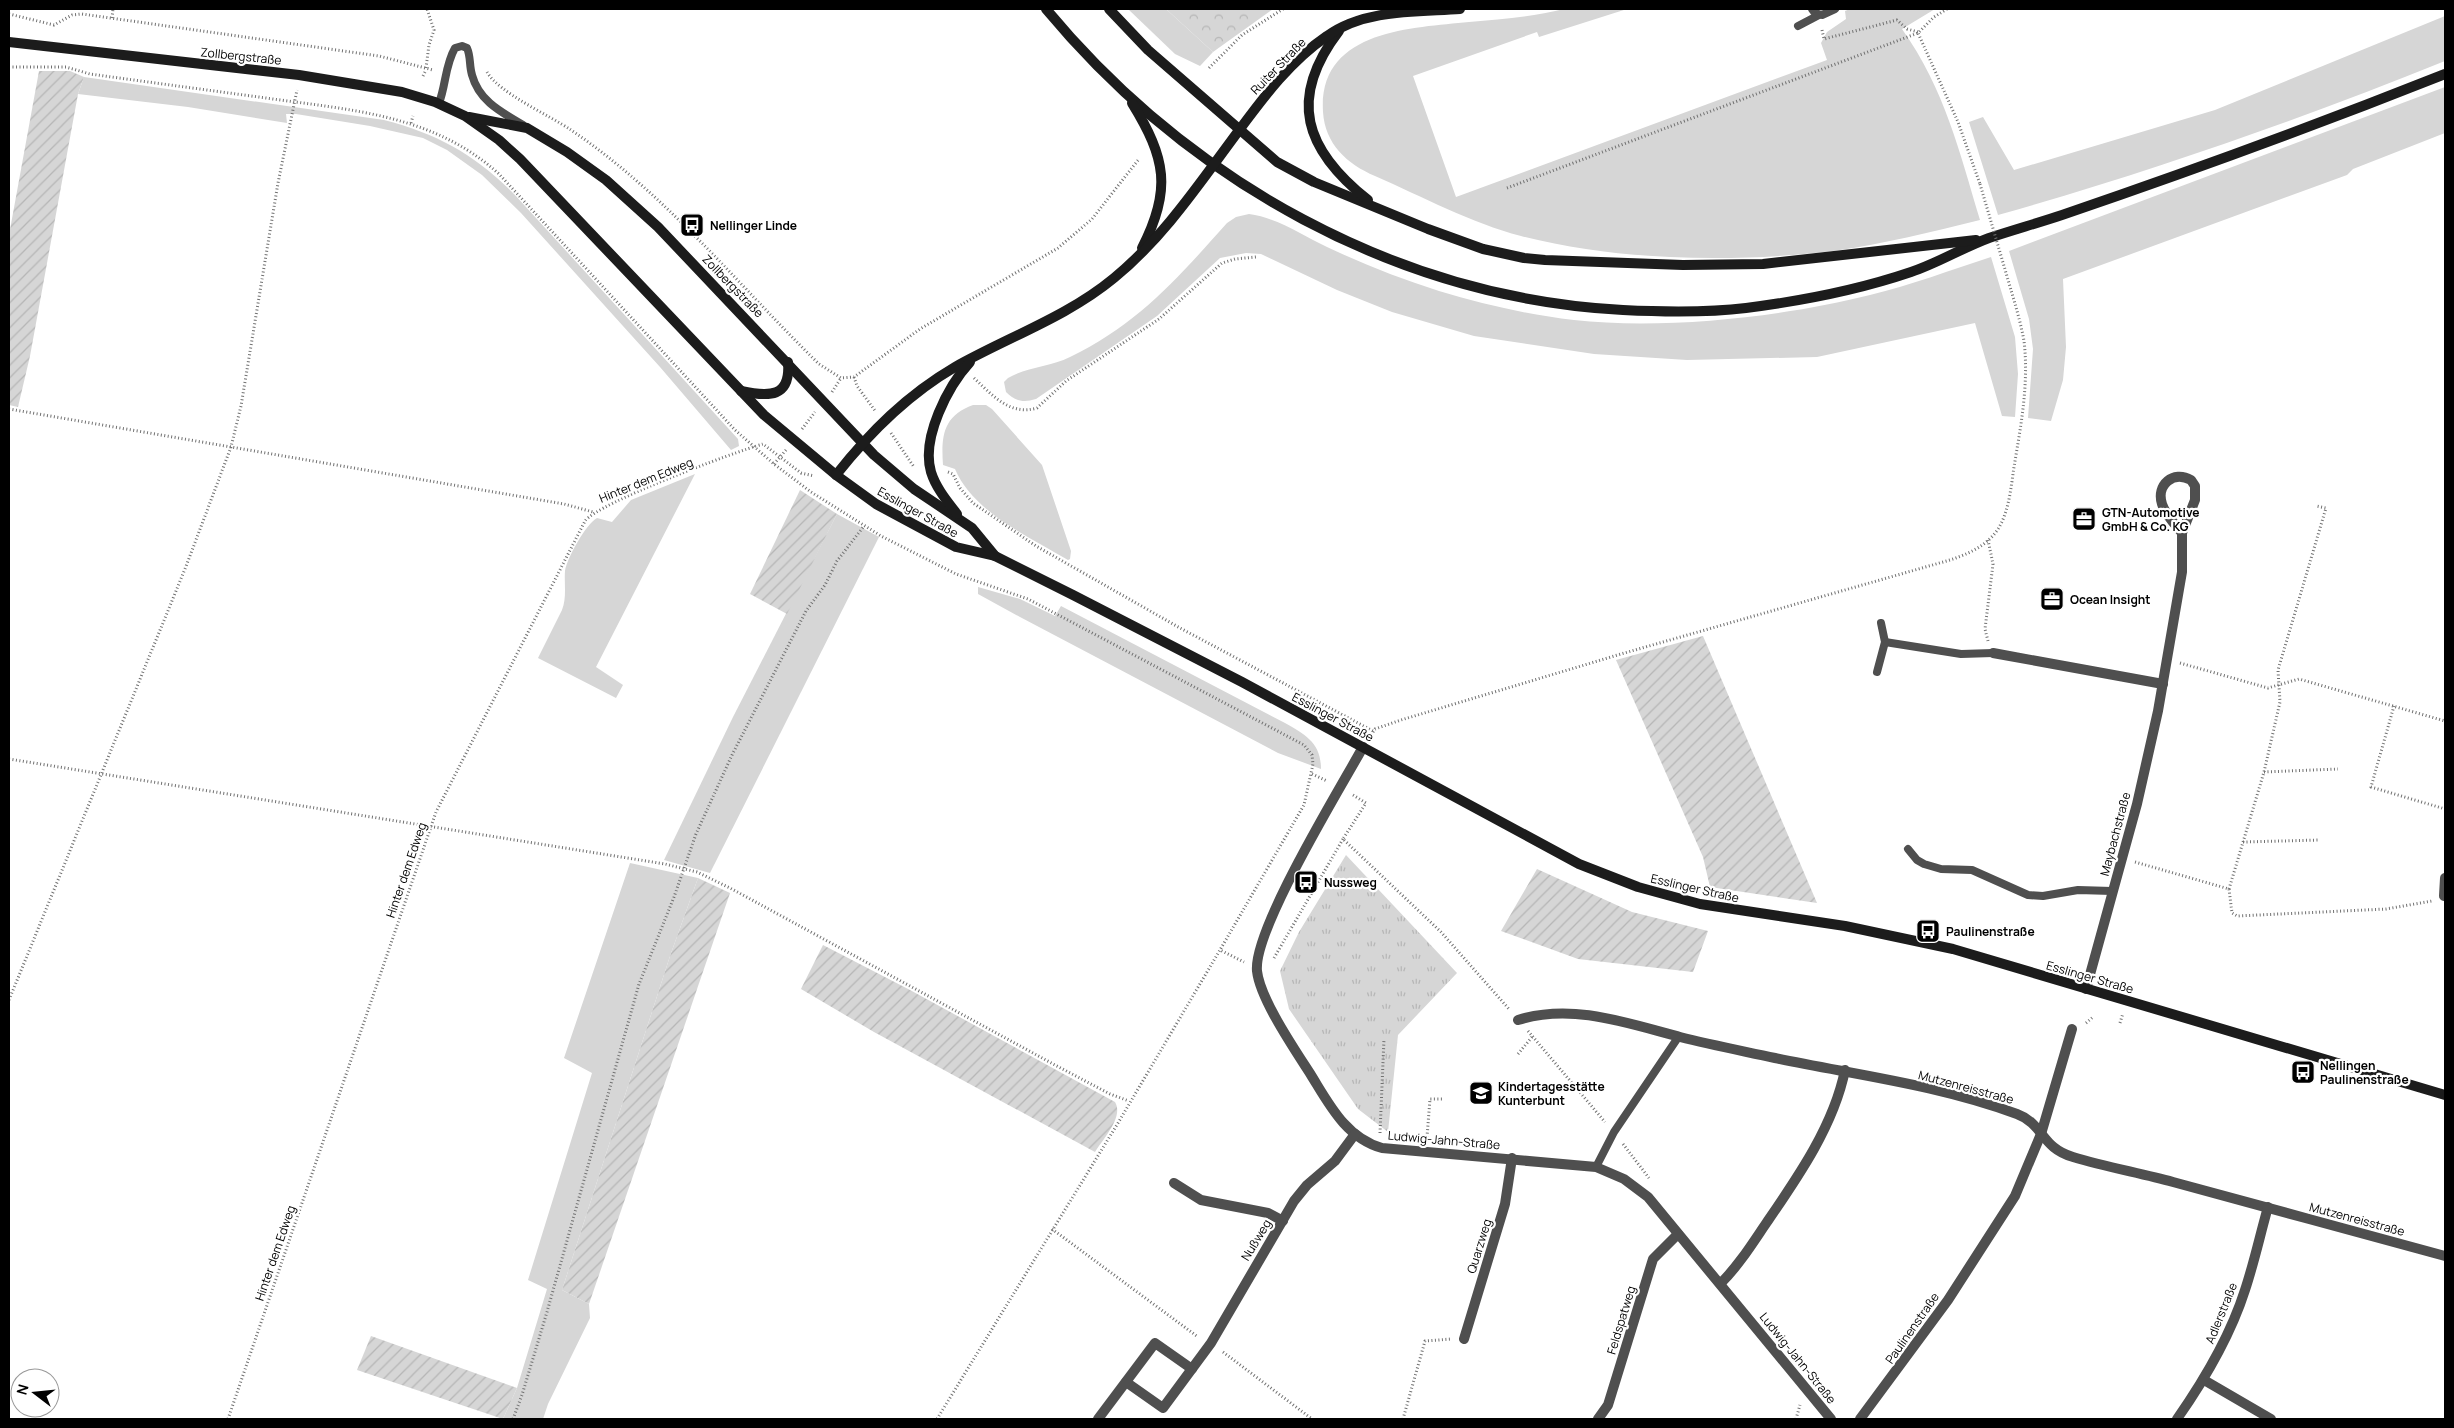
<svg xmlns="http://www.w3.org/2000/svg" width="2454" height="1428" viewBox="0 0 2454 1428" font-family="Manrope,sans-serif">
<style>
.grass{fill:#d6d6d6}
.forest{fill:url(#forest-crowns)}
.park{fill:url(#park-tufts)}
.garden{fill:url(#garden-furrows)}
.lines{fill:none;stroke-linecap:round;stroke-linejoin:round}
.path{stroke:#717171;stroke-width:3;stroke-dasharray:1 2.5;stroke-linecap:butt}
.lane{stroke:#4f4f4f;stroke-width:8}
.street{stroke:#4f4f4f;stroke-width:10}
.secondary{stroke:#1c1c1c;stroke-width:10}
.path-bridge{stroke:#717171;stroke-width:3;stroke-dasharray:1 2.5;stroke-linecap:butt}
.labels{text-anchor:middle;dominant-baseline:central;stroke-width:4.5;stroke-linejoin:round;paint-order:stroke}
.street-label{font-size:12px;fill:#000;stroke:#fff}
.poi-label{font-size:12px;font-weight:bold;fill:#000;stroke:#fff;text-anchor:start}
</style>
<defs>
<pattern id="forest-crowns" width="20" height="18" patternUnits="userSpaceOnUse" patternTransform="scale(1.25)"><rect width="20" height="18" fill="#d6d6d6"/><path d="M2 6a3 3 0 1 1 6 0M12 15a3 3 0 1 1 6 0" fill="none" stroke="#b6b6b6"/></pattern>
<pattern id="park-tufts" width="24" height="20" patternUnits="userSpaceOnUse" patternTransform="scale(1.25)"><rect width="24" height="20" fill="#d6d6d6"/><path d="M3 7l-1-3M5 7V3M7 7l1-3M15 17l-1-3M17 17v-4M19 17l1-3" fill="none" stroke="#b6b6b6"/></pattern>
<pattern id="garden-furrows" width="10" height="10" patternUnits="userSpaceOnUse" patternTransform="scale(1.25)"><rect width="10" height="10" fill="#d6d6d6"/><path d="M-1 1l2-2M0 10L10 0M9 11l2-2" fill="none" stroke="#b6b6b6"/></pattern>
</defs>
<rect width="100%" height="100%" fill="#fff"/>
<g class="grass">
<path d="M1128,9H1166L1213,52L1200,66L1175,54Z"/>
<path d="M1564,9H1627L1539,37L1537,32L1413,76L1456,197L1827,60L1821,43L1827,32L1846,19L1845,11L1850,9H1935L1902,29C1945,90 1959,150 1980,220C1931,232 1883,244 1833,251C1734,263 1618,261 1521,236C1471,223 1423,197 1375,176C1347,164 1325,144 1323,112C1318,30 1411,28 1469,22C1501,19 1533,17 1564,9Z"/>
<path d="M2445,16V61C2299,120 2150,172 1998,215L1969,122L1983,117L2014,170L2215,110Z"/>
<path d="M84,77L384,120C438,134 476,155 515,195L738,439L739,446L731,450L660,367L521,213L482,175L447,150L423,138L370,126L296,114H286L287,123L188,107L78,94Z"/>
<path d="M2445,87V133L2353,169L2347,175L2063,279L2066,347L2063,380L2051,421L2028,418L2033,349L2029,319L2009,251Z"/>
<path d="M1249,214C1278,218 1302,235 1327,247C1363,264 1401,279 1439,291C1483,304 1528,315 1574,320C1663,330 1783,317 1870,295C1911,285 1951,270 1991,257L2015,337L2018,374L2015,417L2002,416L1975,323L1817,357L1687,360L1594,354L1474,336L1392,312L1337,290L1261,254L1246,253L1220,258L1157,316L1036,399C1023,403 1015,401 1006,392L1004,382L1008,378C1027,367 1050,367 1070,357C1138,324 1177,279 1227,223L1236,217Z"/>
<path d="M973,405H986L992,409L1042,465L1071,551L1070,559L1068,560C1029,537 973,512 955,469L943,465C941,436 943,416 973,405Z"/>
<path d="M695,474L596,667L623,685L616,698L538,658L562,610C567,597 564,584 565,571C567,558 586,524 597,518L612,522L631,500Z"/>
<path d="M837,514L879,537L710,873L664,860L733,717Z"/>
<path d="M978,587L1020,599L1055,616L1061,606L1285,723C1306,735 1321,743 1321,769L1278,753L1020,617L978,594Z"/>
<path d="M630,863L698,878L670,956L562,1290L589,1304L590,1318L548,1404L543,1419H503L517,1388L547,1289L528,1280L592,1073L564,1058Z"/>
</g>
<path class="forest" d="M1166,9H1273L1213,52Z"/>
<path class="park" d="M1346,855L1457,973L1398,1035L1388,1132L1358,1109L1289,1009L1280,971L1299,932Z"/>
<g class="garden">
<path d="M39,71H70L84,77L78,94L30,356L18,407L9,405V235Z"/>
<path d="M800,490L837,514L787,614L750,594Z"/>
<path d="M1703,636L1817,903L1710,887L1703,857L1616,660Z"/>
<path d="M1537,869L1632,912L1708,931L1693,972L1578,959L1501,931Z"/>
<path d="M698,878L730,893L589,1304L562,1290L670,956Z"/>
<path d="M823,945L910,990L1115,1102C1124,1117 1103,1139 1095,1152L874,1032L801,989Z"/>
<path d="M371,1336L517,1388L503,1419L357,1370Z"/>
</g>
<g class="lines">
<g class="path">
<path d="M1947,9L1934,17L1918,33L1958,122L1980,184"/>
<path d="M9,14L54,25L72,15L82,14L379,56L433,70"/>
<path d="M112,18L113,9"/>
<path d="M1822,30L1824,39L1897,20L1907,29L1918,32"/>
<path d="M9,67H66L90,74C148,82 207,90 266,98C350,110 433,114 499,174L735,430L774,464L811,492L881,536L956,574L1028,599L1304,745L1312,755L1313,764L1304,805L1220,950"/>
<path d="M426,68L429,45L434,30L427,9"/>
<path d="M1209,68L1242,35L1283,9"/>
<path d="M487,72C499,93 549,115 571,130C666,194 737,284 819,364L841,378L854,377L920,329L1058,248L1092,219L1139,159"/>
<path d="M423,76L425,72"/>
<path d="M411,123L413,116"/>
<path d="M1507,188L1918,33"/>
<path d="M854,377L857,386L876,412"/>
<path d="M974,378C992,395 1010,416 1037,408L1066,381L1159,319L1222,263L1235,259L1256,257"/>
<path d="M832,392L841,378"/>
<path d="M9,409L564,504L593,512"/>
<path d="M802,429L815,412"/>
<path d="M891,433L914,467"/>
<path d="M774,464L786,450"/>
<path d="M948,472L953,474L960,488L973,503L1036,546L1180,628L1373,731"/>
<path d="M1988,641L1985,629L1993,564L1988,540"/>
<path d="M2180,663L2268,688L2299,679L2445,721"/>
<path d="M2394,706L2371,787L2445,809"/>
<path d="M1371,735L1375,729L1401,720L1621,654L1950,560C1968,554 1987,546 1998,529C2009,512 2011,487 2014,467C2021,425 2029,383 2024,341C2021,324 2016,307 2011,290"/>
<path d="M9,759L665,864L697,872L730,888L1055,1065L1110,1094L1129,1101"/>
<path d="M2264,772L2338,769"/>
<path d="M1312,774L1327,781"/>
<path d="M1353,795L1366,803L1343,839L1441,932L1509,1009"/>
<path d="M2243,842L2320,840"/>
<path d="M2135,862L2229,889L2232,913L2237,916L2386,909L2432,901"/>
<path d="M2229,889L2264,772L2280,702L2278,670L2326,508L2316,506"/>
<path d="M1274,958L1343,839"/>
<path d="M9,1000L185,569L231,447L241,406L278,183L297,90"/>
<path d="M2086,1023L2093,1017"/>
<path d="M2120,1023L2123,1013"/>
<path d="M1528,1031L1605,1122"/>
<path d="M1518,1054L1532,1037"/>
<path d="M1380,1133L1384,1039"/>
<path d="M1427,1137L1430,1099H1443"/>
<path d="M1623,1144L1649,1178"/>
<path d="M1052,1229L1198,1337"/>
<path d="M1223,1352L1312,1419"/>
<path d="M228,1419L436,812L585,521C598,503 734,452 763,444L801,473L814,476"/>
<path d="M513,1419L522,1395L547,1312L639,984L674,897L696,834L732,755L806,611L825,585L837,561L864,526"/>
<path d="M937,1419L1118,1123L1220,950L1244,962"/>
<path d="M1403,1419L1425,1341L1451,1339"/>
<path d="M1796,1419L1800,1405"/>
</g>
<g class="lane">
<path d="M1812,9L1815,13L1822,15L1835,9"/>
<path d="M1798,26L1819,15"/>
<path d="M439,103C446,85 445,65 455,48L462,46L467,48C471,57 469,65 472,75C479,101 501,112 523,125"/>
<path d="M1885,642L1961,654L1993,653"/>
<path d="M1877,672L1885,642L1881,623"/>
<path d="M1908,849L1917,860L1924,864L1941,869L1972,870L2028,895L2043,896L2078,890L2112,891"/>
<path d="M1596,1167L1614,1132L1679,1036"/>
</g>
<g class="street">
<path d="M1993,653L2163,684"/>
<path d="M1363,747C1340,789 1253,930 1257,971C1260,999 1295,1050 1311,1075C1329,1104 1346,1138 1382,1148L1596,1167L1624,1179L1648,1197L1831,1419"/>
<path d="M2444,896L2445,878"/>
<path d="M2086,989L2137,804L2158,711L2182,572V533L2195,500V486L2191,480C2173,470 2156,485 2162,504C2166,516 2175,524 2182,533"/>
<path d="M1518,1020C1572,1003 1627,1023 1680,1037C1712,1045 1743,1051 1775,1058C1856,1075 1939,1085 2017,1114C2044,1124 2041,1148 2073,1157C2106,1167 2140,1173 2173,1182C2264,1206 2354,1232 2445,1256"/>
<path d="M1174,1183L1201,1200L1268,1213L1283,1221"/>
<path d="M1721,1283C1739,1265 1752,1244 1767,1222C1798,1177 1834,1125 1845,1070"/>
<path d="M1464,1339L1505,1204L1512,1158"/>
<path d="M2204,1380L2271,1419"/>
<path d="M1126,1382L1163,1408L1211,1343L1294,1201L1307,1185L1335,1161L1355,1134"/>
<path d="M1098,1419L1155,1343L1192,1369"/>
<path d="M1598,1419L1608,1405L1653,1259L1678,1234"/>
<path d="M1860,1419L1948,1300L2015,1196L2041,1134L2072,1029"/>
<path d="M2177,1419C2205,1379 2230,1337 2245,1290C2254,1263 2260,1235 2268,1207"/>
</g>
<g class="secondary">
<path d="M1046,9C1189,181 1397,298 1623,310C1664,312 1705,313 1746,308C1801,301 1858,290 1911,272C1938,263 1962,248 1989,238C2013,230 2038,223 2062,215C2191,171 2319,124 2445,74"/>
<path d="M1109,9L1148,50L1277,162L1314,182L1428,229L1483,249L1524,258L1545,260L1683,265L1763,264L1976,240"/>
<path d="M1339,31C1287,99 1305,150 1368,200"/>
<path d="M9,42L299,75L402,92L435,102L465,116L499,140L520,159L764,415L836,475L876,504L956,547L995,556L1073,595L1242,682L1579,864L1638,887L1700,904L1845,926L1953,949L2445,1095"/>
<path d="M1132,103C1166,158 1172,190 1142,248"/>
<path d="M469,117L527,128L567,152L606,180L658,227L874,455L914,489L972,528L995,556"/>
<path d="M741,391C769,397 791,398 788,362"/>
<path d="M836,475C870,432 907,395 955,367C1008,337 1067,317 1114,278C1163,238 1199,184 1237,133C1263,98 1290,61 1327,36C1364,9 1417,12 1460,9"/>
<path d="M957,514C947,501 936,488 931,472C921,438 948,386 970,362"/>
</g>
<path class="path-bridge" d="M1980,184L2011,290"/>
</g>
<defs>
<g id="bus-square" transform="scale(1.25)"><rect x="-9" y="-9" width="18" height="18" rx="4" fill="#000" stroke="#fff"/><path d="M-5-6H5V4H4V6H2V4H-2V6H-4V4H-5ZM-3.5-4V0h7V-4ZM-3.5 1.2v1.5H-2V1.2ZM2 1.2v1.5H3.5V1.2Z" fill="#fff"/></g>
<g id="office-square" transform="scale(1.25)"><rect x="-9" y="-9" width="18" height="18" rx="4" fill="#000" stroke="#fff"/><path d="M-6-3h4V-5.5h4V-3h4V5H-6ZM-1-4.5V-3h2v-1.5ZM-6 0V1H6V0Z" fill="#fff"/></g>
<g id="school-square" transform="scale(1.25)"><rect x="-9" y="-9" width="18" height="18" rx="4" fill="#000" stroke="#fff"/><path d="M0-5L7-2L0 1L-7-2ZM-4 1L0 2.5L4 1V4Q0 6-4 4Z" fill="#fff"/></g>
</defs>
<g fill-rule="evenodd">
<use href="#bus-square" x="692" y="225"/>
<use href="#office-square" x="2084" y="519"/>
<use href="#office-square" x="2052" y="599"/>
<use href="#bus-square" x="1306" y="882"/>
<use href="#bus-square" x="1928" y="931"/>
<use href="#bus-square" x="2303" y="1072"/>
<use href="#school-square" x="1481" y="1093"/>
</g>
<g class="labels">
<g class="street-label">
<text transform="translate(241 56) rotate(6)">Zollbergstraße</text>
<text transform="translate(1278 66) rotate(-46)">Ruiter Straße</text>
<text transform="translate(733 286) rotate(46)">Zollbergstraße</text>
<text transform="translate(646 480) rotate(-22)">Hinter dem Edweg</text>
<text transform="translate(918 512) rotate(29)">Esslinger Straße</text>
<text transform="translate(1333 717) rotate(28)">Esslinger Straße</text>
<text transform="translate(2115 834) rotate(-75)">Maybachstraße</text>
<text transform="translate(406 870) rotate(-71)">Hinter dem Edweg</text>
<text transform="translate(1695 888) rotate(13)">Esslinger Straße</text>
<text transform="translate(2090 977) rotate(16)">Esslinger Straße</text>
<text transform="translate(1966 1087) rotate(15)">Mutzenreisstraße</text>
<text transform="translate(1444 1140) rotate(5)">Ludwig-Jahn-Straße</text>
<text transform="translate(2357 1219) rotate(15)">Mutzenreisstraße</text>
<text transform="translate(1256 1240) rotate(-59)">Nußweg</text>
<text transform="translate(1479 1246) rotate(-73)">Quarzweg</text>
<text transform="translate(275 1253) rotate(-71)">Hinter dem Edweg</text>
<text transform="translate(2221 1313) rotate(-68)">Adlerstraße</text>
<text transform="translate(1621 1320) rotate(-73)">Feldspatweg</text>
<text transform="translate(1912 1328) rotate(-55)">Paulinenstraße</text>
<text transform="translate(1798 1358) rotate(51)">Ludwig-Jahn-Straße</text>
</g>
<g class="poi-label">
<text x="710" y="225">Nellinger Linde</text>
<text x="2102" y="512">GTN-Automotive<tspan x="2102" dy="14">GmbH &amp; Co. KG</tspan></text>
<text x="2070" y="599">Ocean Insight</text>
<text x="1324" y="882">Nussweg</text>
<text x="1946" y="931">Paulinenstraße</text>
<text x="2320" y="1065">Nellingen<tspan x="2320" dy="14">Paulinenstraße</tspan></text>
<text x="1498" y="1086">Kindertagesstätte<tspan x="1498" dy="14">Kunterbunt</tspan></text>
</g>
</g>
<rect width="2454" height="1428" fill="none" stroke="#000000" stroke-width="20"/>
<g transform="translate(35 1393) rotate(286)"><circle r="24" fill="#ffffff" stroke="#999999"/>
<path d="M0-4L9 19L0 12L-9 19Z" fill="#000000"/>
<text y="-8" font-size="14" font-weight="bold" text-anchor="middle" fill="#000000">N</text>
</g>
</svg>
